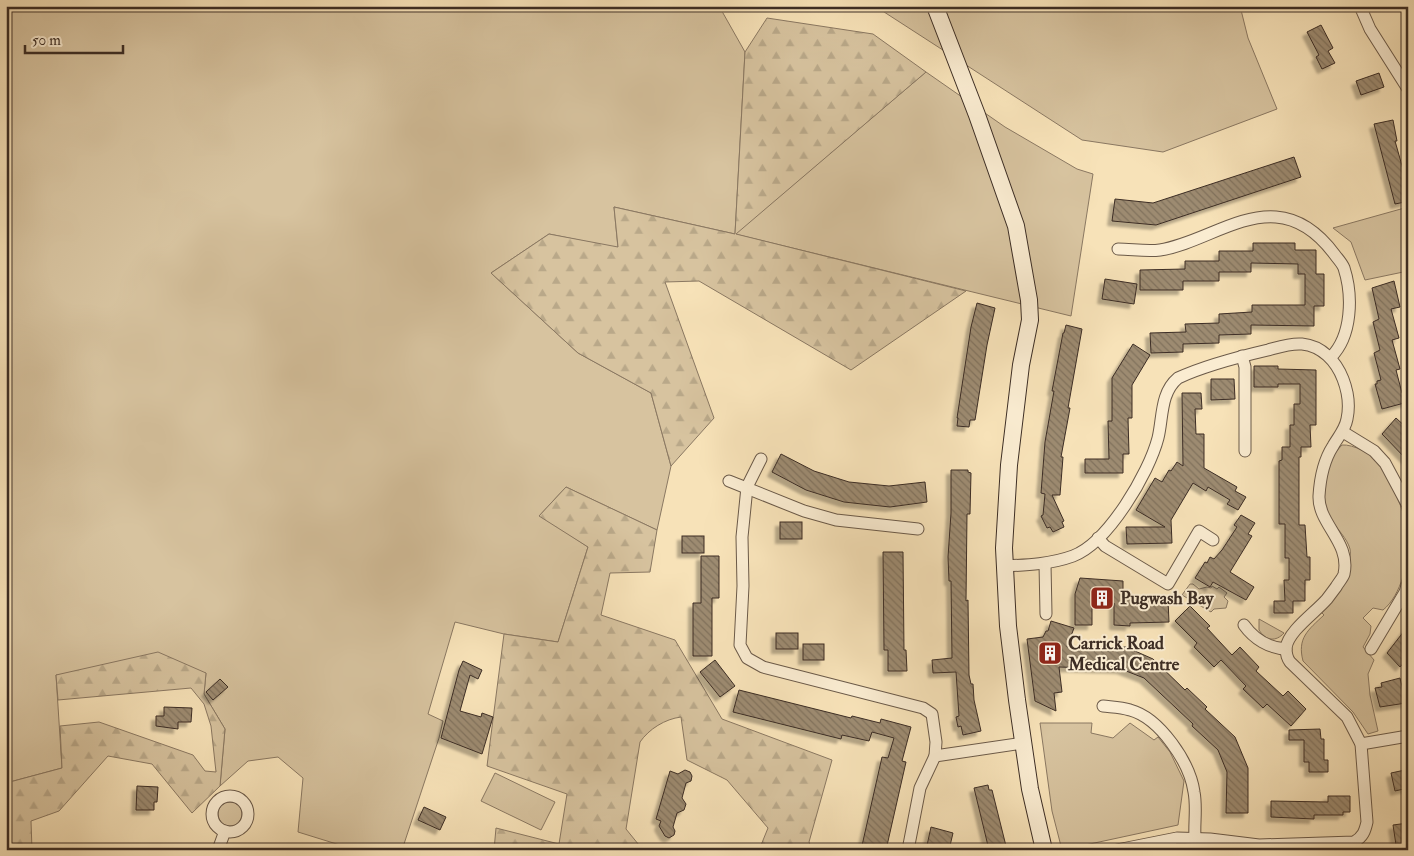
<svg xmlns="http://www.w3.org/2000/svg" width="1414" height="856" viewBox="0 0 1414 856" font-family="'IM FELL Double Pica',serif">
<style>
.green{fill:#d7c39f;stroke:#8a7862}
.forest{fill:url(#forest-firs);stroke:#8a7862}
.building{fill:url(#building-back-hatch);stroke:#3c2d24;filter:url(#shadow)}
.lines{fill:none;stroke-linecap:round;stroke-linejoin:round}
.street-casing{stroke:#6b5a49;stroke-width:13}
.secondary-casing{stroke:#3c2d24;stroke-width:18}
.street{stroke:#faecd1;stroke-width:11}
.secondary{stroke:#faecd1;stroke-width:16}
.labels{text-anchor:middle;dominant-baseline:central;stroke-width:4;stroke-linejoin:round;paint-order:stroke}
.poi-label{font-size:18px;font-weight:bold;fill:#3c2d24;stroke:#faecd1;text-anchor:start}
</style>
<defs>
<pattern id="forest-firs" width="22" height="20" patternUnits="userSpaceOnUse" patternTransform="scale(1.25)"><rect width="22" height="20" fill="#d7c39f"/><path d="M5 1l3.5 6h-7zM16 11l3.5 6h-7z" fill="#b9a889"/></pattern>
<pattern id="building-back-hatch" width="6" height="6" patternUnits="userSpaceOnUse" patternTransform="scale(1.25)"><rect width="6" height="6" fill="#9d8b71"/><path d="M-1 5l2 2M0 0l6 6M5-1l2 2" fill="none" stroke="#81725d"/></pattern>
<filter id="shadow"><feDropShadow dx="-4.5" dy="4.5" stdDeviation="1" flood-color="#0004"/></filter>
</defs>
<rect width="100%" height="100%" fill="#f7e2b8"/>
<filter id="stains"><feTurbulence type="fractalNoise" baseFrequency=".004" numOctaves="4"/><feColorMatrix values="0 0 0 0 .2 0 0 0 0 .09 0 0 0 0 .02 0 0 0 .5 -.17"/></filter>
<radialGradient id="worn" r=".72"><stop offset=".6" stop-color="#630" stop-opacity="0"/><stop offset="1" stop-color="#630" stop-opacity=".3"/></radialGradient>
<g class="green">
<path d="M6,6H676L678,9L684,6H719L745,52L735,234L926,72L1005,127L1077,169L1093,174L1071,316L735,234L614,207L618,248L549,234L491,273L578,353L651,393L671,466L657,530L566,487L540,515L588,547L558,642L504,634L455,622L428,714L443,721L439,738L402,850H356L298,832L303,778L278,757L248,761L220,786L225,729L204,694L206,673L56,675L62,768L6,783Z"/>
<path d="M878,6H1240L1248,38L1277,109L1163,152L1082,140L881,10Z"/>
<path d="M1408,207V271L1365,280L1351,242L1333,228Z"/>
<path d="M1342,445C1353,444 1372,454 1379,463C1382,466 1384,472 1386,476C1397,496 1406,514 1408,537C1410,559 1401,596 1383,610L1373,608L1363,618L1371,626L1370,634L1363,647L1374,660L1368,674L1370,695L1378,731L1368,734L1353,712L1303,661C1297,638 1308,630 1324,615L1321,612C1329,599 1354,563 1350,549C1347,538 1337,529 1331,520C1316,497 1323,464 1342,445Z"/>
<path d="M1190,584H1193L1199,589L1207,587L1211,588L1212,586L1217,589L1219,587L1227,593L1224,597L1228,601L1226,608L1214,609L1211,612L1182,595Z"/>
<path d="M1259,619L1284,633C1276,642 1266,641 1259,630Z"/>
<path d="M1040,723H1092L1091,733L1113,738L1130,723L1154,740L1158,737L1170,752L1184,781L1178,825L1062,850L1052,811Z"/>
<path d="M495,773L555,802L541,830L481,801Z"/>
<circle cx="230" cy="814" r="12"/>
</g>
<g class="forest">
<path d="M767,18L873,34L926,72L736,234L966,291L851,370L699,281L665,282L714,418L671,466L651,393L578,353L491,273L549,234L618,247L614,207L735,234L745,52Z"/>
<path d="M566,487L657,530L650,572L610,573L601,615L675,640L722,719L832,760L809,842L812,850H759L768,828L727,780L687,760L681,717C665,719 649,729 640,742L626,829L643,850H494L496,828L559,844L567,794L487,766L504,634L558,642L588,547L539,516Z"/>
<path d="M158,652L206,673L204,694L225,729L220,786L192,813L152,764L108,756L59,811L31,821L32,850H6V783L62,768L60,726L99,722L193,755L205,771L216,772L211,726L204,704L191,688L58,700L56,675Z"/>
</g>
<g class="building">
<path d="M1321,25L1333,48L1328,51L1335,63L1322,69L1316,57L1319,55L1307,32Z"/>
<path d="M1379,73L1384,87L1361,95L1356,81Z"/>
<path d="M1393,120L1397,141H1395L1408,187V194L1404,195L1405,202L1395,204L1374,124Z"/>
<path d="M1294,157L1301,177L1156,225L1112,221L1115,199L1153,203Z"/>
<path d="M1253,243H1295V250H1316V274H1324V306H1314V326L1251,325V334L1219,335V343L1183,344V352L1151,353L1150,333L1186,332L1185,324L1219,323V314L1252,312V305H1305V274H1298V264L1251,263V272H1219V281H1183V290H1140V270L1185,269V261H1219V251H1253Z"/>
<path d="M1105,279L1137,284L1134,304L1102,299Z"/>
<path d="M1394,281L1400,307L1391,309L1399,338L1392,340L1400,369L1396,370L1402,393L1408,391V402L1382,409L1375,384H1377V381L1381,380L1374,353L1380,350L1373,322L1379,319L1372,288Z"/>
<path d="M977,303L995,308L987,345L975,420H970L969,427L957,426L958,418H957L971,327Z"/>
<path d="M1066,325L1082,329L1068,408H1070L1061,457H1063L1060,495H1052L1064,521L1062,522L1064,527L1053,532L1050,527L1047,528L1041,516L1043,515L1045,494L1041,493L1045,442L1054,391H1052L1063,333H1064Z"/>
<path d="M1133,344L1150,355L1132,385V418H1128L1129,454H1123V473H1085V459H1109L1108,421H1112V378Z"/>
<path d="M1254,366H1278V369L1316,370V425H1310L1311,447H1301V457H1299V525H1305L1307,557H1310V580H1305V601H1293V613H1274V601H1285L1284,580H1289V558H1285V524H1279V461L1282,460V447H1290V425H1294V404H1300V384H1278V387H1254Z"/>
<path d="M1211,379H1234L1235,399L1211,400Z"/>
<path d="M1182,393H1201L1202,409H1195L1196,434H1204V468L1237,487L1235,491L1246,497L1238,510L1227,504L1230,500L1208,487L1206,491L1193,483L1171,520L1172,543L1127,544L1126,527H1165L1136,510L1155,478L1162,482L1169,470L1171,471L1177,462L1183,466Z"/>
<path d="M1396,418L1408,429V461L1382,434Z"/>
<path d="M781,454L814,471L849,482L889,486L925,482L927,502L890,507L862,504L844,502L806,490L772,472Z"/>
<path d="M951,470H968V472L971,473L970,514H967L966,601L968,600L969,675L971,684H973L974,700L981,731L963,735L961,726L958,727L956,717L959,716L956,672L933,673L932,660L952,658L951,581H949L948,557L951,513Z"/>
<path d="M1241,515L1255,523L1248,534L1252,536L1230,572L1254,587L1246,600L1213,582L1210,587L1195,578L1205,562L1207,563L1210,557L1214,559L1222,550L1237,527L1234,525Z"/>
<rect x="780" y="522" width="22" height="17"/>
<rect x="682" y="536" width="22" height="17"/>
<path d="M883,552H903L904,650H906L907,671H888V650H884Z"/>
<path d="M701,556H719V598H712V656H693V603H701Z"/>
<path d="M1080,578L1123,581V594H1129L1130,601L1168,600L1169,622L1130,623V626L1114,625V603H1092V625H1075V594Z"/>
<path d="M1190,606L1210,626L1207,628L1232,655L1240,647L1259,667L1256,671L1283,696L1288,691L1306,709L1291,726L1267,704L1263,708L1243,689L1246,686L1221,660L1214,667L1194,647L1197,643L1175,621Z"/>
<path d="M1051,621L1074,628L1067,647H1126L1153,659L1185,690L1187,688L1207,707L1205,709L1235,737L1248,768V813H1226L1227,772L1218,750L1192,726L1193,724L1144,678L1121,669L1059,667L1062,692L1054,693L1056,711L1035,701L1027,639L1043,637L1046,631H1048Z"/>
<path d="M1408,626V658L1400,667L1387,653Z"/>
<rect x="776" y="633" width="22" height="16"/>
<rect x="803" y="644" width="21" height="16"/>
<path d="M715,660L735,686L720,697L700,672Z"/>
<path d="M463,661L482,670L478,679L470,675L460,711L481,717L482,713L493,717L482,754L441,738L459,670Z"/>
<path d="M1400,678L1406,703L1380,707L1375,688L1382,687L1381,683Z"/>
<path d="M220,679L228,687L213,700L206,692Z"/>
<path d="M739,690L851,718L852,716L880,723L881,719L911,727L902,761L906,762L886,850H861L882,757L888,758L894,738L872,732L869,741L842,735L841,739L733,712Z"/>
<path d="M164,707L192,708L191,722H178V729L156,726V716H164Z"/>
<path d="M1320,729L1321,739H1324V760H1328V772H1309V762H1304V740H1289V730Z"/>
<path d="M685,770L690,772L692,776L691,781L686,783L682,798L686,804L684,810L677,813L673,827L675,831L674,835L669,838L665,836L659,826L661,821L656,819L670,771L678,774Z"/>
<path d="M1405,770L1406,775L1408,774V788L1395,791L1391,773Z"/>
<path d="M988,785L989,790H992L1007,850H989L974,788Z"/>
<path d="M137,786L158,787L157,802H154V810H136Z"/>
<path d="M1328,796H1350V812H1343V815H1314V819L1271,817V801L1328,802Z"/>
<path d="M424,807L446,817L440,830L418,820Z"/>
<path d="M1408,823V843L1396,845L1393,825Z"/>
<path d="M931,827L953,833L949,850H926Z"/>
</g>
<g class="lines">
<g class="street-casing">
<g id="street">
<path d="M1360,6L1370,29L1408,89"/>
<path d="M1118,249C1131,249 1147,252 1160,250C1199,244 1237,214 1276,217C1302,219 1321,236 1335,255C1338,259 1342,263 1344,268C1353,296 1352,336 1331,357"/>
<path d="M1242,356L1245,367V451"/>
<path d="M1343,432L1374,451L1385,463L1408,506"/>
<path d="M761,459L747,487L742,537L743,586L740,645L747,658L763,667L923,708L932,714L936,742L935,756L1023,743"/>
<path d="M729,481L804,511L836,520L918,529"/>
<path d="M1098,538L1105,546L1168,584L1199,531L1213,540"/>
<path d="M1045,564L1046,614"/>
<path d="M1005,566C1028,565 1051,564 1073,556C1108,543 1149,473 1158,438C1163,418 1160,393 1178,378C1206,365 1238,357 1268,350C1279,347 1290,343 1302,344C1322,346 1336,361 1343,379C1348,392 1350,405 1347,419C1345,430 1338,437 1333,446C1324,460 1320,479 1319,496C1318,524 1351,542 1344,574C1343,578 1338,583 1336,587C1333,591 1330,595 1327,599C1316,612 1288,631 1286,648C1286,654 1287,658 1290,662L1347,717L1361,744L1367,822C1365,831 1363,837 1354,842L1259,845L1210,839L1177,838L1117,850"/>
<path d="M1244,625C1254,639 1269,648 1286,649"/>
<path d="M1371,649L1405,592L1408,582"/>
<path d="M1103,706C1111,707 1121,707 1130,710C1160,718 1190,763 1194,792C1197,807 1194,823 1195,838"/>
<path d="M1361,744L1408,736"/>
<circle cx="230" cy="814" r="18"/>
<path d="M218,850L225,831"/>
<path d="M908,850L920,788L935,756"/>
</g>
</g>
<g class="secondary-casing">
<path id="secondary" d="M935,6L977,115L1016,226L1029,300L1030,320L1021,365L1009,465L1004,548L1008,626L1017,700L1030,789L1044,850"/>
</g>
<use href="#street" class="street"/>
<use href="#secondary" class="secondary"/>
</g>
<defs>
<g id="building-square" transform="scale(1.25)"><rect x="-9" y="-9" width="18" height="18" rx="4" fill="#8f2418" stroke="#faecd1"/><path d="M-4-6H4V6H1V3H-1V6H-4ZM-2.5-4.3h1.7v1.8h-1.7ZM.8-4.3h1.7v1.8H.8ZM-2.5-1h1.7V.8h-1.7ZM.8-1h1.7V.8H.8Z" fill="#fff"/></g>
</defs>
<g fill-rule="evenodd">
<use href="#building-square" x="1102" y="598"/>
<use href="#building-square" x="1050" y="653"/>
</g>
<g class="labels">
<g class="poi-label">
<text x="1120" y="598">Pugwash Bay</text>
<text x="1068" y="643">Carrick Road<tspan x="1068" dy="21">Medical Centre</tspan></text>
</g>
</g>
<rect width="1414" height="856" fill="none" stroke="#f7e2b8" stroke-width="25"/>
<rect x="8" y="8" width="1399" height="841" fill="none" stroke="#3c2d24" stroke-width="2.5"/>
<rect x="12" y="12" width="1389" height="831" fill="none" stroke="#3c2d24"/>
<path d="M25 45v8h98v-8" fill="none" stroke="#3c2d24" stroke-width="2.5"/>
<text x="32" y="45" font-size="15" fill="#3c2d24" stroke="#faecd1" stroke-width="4" paint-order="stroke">50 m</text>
<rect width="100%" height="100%" filter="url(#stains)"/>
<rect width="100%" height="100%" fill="url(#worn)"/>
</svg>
